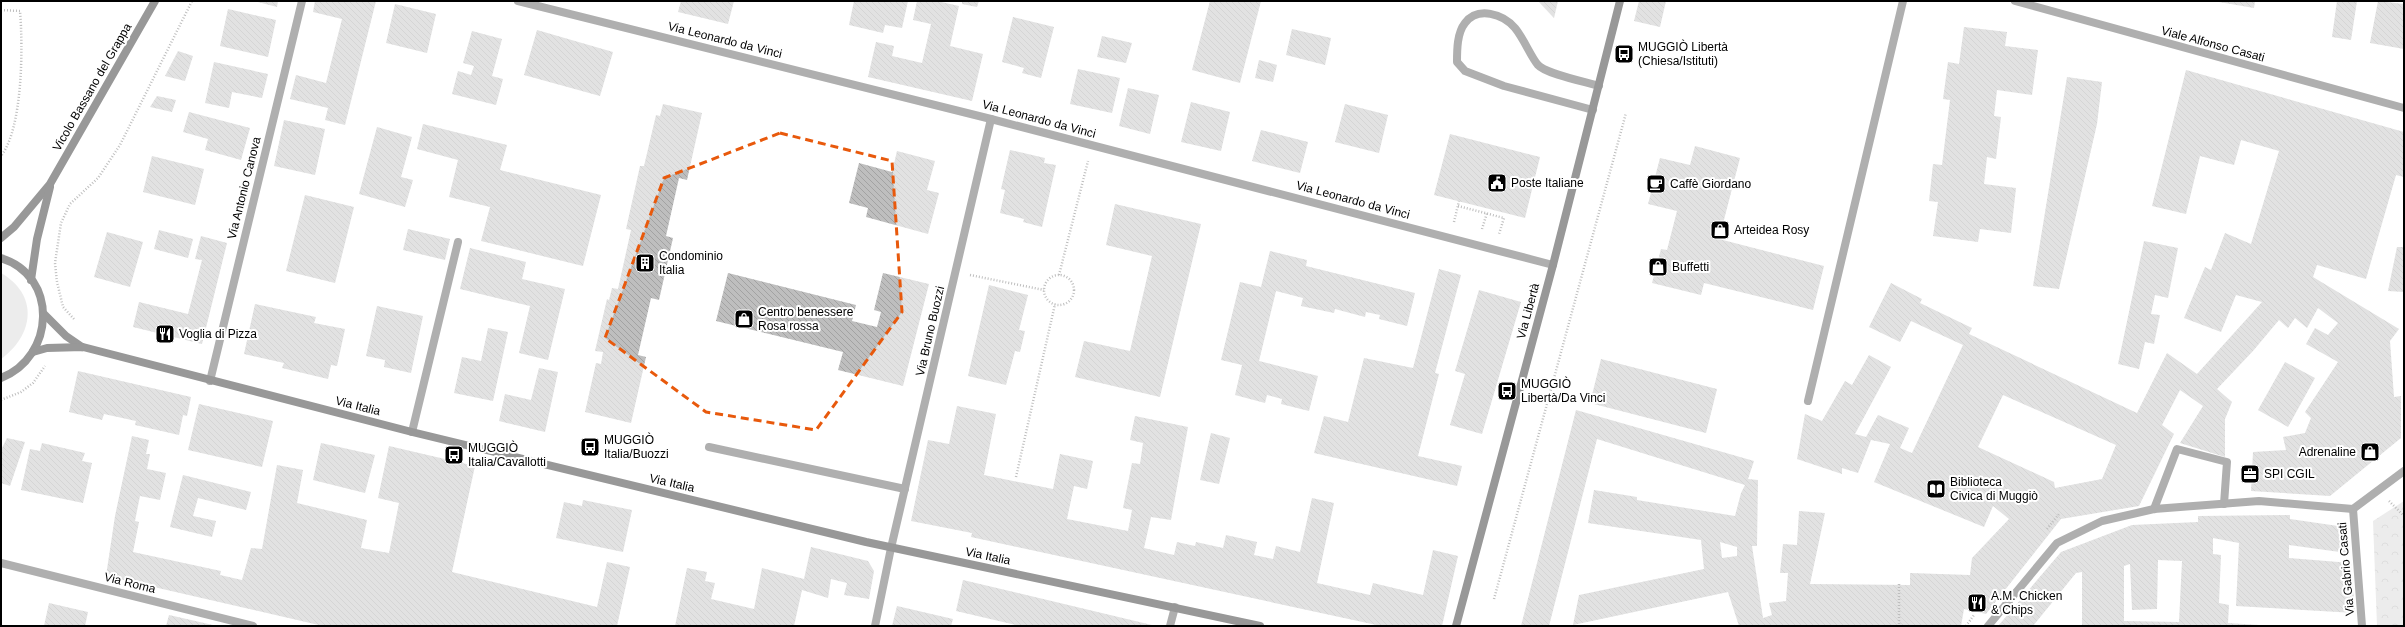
<svg xmlns="http://www.w3.org/2000/svg" width="2405" height="627" viewBox="0 0 2405 627" font-family="Helvetica,sans-serif">
<style>
.grass{fill:#d5d5d5}
.park{fill:url(#park-crowns)}
.building{fill:url(#building-back-hatch);fill-rule:evenodd}
.lines{fill:none;stroke-linecap:round;stroke-linejoin:round}
.path{stroke:#707070;stroke-width:2.5;stroke-dasharray:1 2;stroke-linecap:butt}
.lane{stroke:#4e4e4e;stroke-width:8}
.street{stroke:#4e4e4e;stroke-width:8}
.secondary{stroke:#1b1b1b;stroke-width:8}
.marked{fill:none;stroke:#e8590c;stroke-width:3;stroke-dasharray:8 5;stroke-linejoin:round}
.labels{text-anchor:middle;dominant-baseline:central;stroke-width:4;stroke-linejoin:round;paint-order:stroke}
.street-label{font-size:12px;fill:#000;stroke:#fff}
.poi-label{font-size:12px;fill:#000;stroke:#fff;text-anchor:start}
</style>
<defs>
<pattern id="park-crowns" width="20" height="18" patternUnits="userSpaceOnUse"><rect width="20" height="18" fill="#d5d5d5"/><path d="M2 6a3 3 0 1 1 6 0M12 15a3 3 0 1 1 6 0" fill="none" stroke="#b5b5b5"/></pattern>
<pattern id="building-back-hatch" width="6" height="6" patternUnits="userSpaceOnUse"><rect width="6" height="6" fill="#bebebe"/><path d="M-1 5l2 2M0 0l6 6M5-1l2 2" fill="none" stroke="#a2a2a2"/></pattern>
</defs>
<rect width="100%" height="100%" fill="#fff"/>
<path class="grass" d="M1,273C39,295 34,335 1,359Z"/>
<path class="park" d="M2404,501V626H2377L2373,521Z"/>
<g class="building">
<path d="M254,1H278L277,7Z"/>
<path d="M315,1H376L345,125L325,120L328,108L290,99L296,75L326,83L342,19L313,12Z"/>
<path d="M681,1H734L728,24L678,12Z"/>
<path d="M854,1H908L902,28L885,25L883,33L849,25Z"/>
<path d="M917,1H937L959,6L950,46L983,54L972,101L868,77L876,42L894,46L892,56L922,63L931,24L913,20Z"/>
<path d="M962,1H979L977,7L962,4Z"/>
<path d="M1210,1H1261L1240,83L1192,70Z"/>
<path d="M1538,1H1558L1554,18Z"/>
<path d="M1639,1H1666L1660,27L1634,21Z"/>
<path d="M2213,1H2255L2254,8Z"/>
<path d="M2337,1H2357L2351,40L2332,37Z"/>
<path d="M2378,1L2404,4V49L2370,43Z"/>
<path d="M395,4L436,14L427,53L386,43Z"/>
<path d="M228,9L276,20L268,57L220,46Z"/>
<path d="M1013,17L1054,27L1041,78L1022,73L1024,68L1002,62Z"/>
<path d="M1964,27L2007,32L2005,46L2038,50L2032,95L1997,90L1994,116L2001,117L1996,159L1987,157L1984,184L2016,188L2011,233L1980,229L1978,242L1933,236L1938,202L1929,201L1933,164L1942,165L1950,100L1943,99L1948,62L1959,64Z"/>
<path d="M1292,29L1331,38L1325,65L1286,55Z"/>
<path d="M537,30L613,52L600,96L524,75Z"/>
<path d="M472,31L502,39L492,76L503,79L496,105L452,94L458,71L471,75L474,66L463,63Z"/>
<path d="M1102,36L1132,43L1126,63L1097,57Z"/>
<path d="M178,51L193,56L185,81L165,76Z"/>
<path d="M1259,60L1277,65L1273,82L1255,78Z"/>
<path d="M214,62L268,74L262,98L232,92L229,108L205,103Z"/>
<path d="M1078,69L1120,78L1112,113L1070,104Z"/>
<path d="M2186,70L2404,132V177L2396,175L2366,279L2317,265L2313,277L2399,329L2390,341L2394,397L2401,396V438L2330,496L2251,491L2253,452L2286,450L2283,437L2305,433L2311,418L2305,412L2338,362L2306,344L2315,328L2328,335L2338,323L2318,308L2307,328L2295,318L2288,328L2279,320L2253,351L2217,389L2232,402L2225,419V457L2180,443L2203,406L2180,390L2162,425L2174,434L2139,506L2061,519L1986,614L1964,609L1961,626H1739L1728,592L1573,625L1579,595L1704,569L1701,540L1588,523L1594,490L1637,497V500L1735,516L1741,493L1745,485L1597,439L1549,626H1521L1576,410L1754,461L1748,479L1758,480L1757,546H1752L1763,618L1772,615L1769,603L1786,601L1788,573H1780L1783,544L1797,545L1799,511L1825,513L1810,584L1910,585V573L1970,575L1972,558L2009,519L1993,506L1984,527L1874,482L1890,444L1871,440L1858,473L1842,468V474L1797,459L1805,414L1822,421L1845,381L1852,385L1869,355L1891,367L1855,434L1866,437L1878,415L1909,428L1900,448L1912,453L1963,345L1911,321L1900,342L1869,327L1891,283L1922,299L1920,303L1972,328L1969,334L2137,413L2167,353L2197,374L2262,302L2236,295L2221,332L2184,318L2205,267L2211,270L2225,233L2251,244L2279,151L2241,140L2234,165L2200,156L2186,214L2152,206ZM2003,395L2116,445L2102,479L2055,488L2054,482L1978,447ZM1720,542L1737,547V556L1722,558Z"/>
<path d="M2067,77L2102,82L2097,124L2059,289L2033,286Z"/>
<path d="M1128,88L1159,95L1150,134L1119,126Z"/>
<path d="M157,96L176,100L172,112L150,107Z"/>
<path d="M1191,102L1230,112L1221,151L1181,142Z"/>
<path d="M663,104L702,113L687,180L679,178L666,236L673,238L659,300L651,298L638,355L646,357L631,423L585,412L596,363L601,364L603,352L595,351L607,299L609,300L612,288L618,289L631,230L626,229L640,166H644L656,115L660,116Z"/>
<path d="M1345,104L1388,115L1379,153L1335,142Z"/>
<path d="M189,112L250,128L241,160L205,150L208,139L183,132Z"/>
<path d="M284,120L325,129L315,175L274,166Z"/>
<path d="M423,124L507,145L500,170L601,195L583,266L481,241L490,207L449,197L458,160L417,149Z"/>
<path d="M377,127L412,137L401,177L413,180L405,207L359,194Z"/>
<path d="M1261,130L1308,142L1300,173L1252,161Z"/>
<path d="M1450,134L1540,157L1525,218L1434,195Z"/>
<path d="M1695,146L1740,158L1719,239L1824,266L1813,310L1704,283L1701,295L1652,283L1661,249L1667,250L1677,211L1648,204L1660,158L1690,165Z"/>
<path d="M1010,150L1045,158L1044,163L1056,165L1042,227L1023,222L1024,219L1000,213L1005,190L1001,189Z"/>
<path d="M897,151L935,161L927,190L939,193L928,234L866,217L868,208L849,203L859,163L892,172Z"/>
<path d="M152,156L204,169L195,205L143,192Z"/>
<path d="M305,195L354,207L335,283L286,271Z"/>
<path d="M1115,204L1201,224L1160,397L1075,377L1084,341L1130,351L1152,256L1106,245Z"/>
<path d="M408,229L450,239L445,260L403,250Z"/>
<path d="M159,230L193,239L188,258L154,249Z"/>
<path d="M107,232L143,242L130,287L94,277Z"/>
<path d="M201,236L227,243L202,344L133,327L139,302L188,314L202,260L195,259Z"/>
<path d="M2144,241L2178,248L2168,298L2155,295L2151,314L2160,315L2154,344L2145,342L2139,369L2118,364Z"/>
<path d="M2397,247H2404V292L2388,291Z"/>
<path d="M470,248L526,262L522,279L565,289L548,360L519,353L530,306L460,289Z"/>
<path d="M1270,251L1307,260L1306,266L1415,293L1407,326L1379,319L1380,315L1366,312L1365,317L1335,309L1334,313L1301,306L1303,298L1276,291L1259,361L1318,376L1309,411L1281,404L1282,399L1267,395L1265,403L1235,395L1242,365L1221,360L1240,282L1261,287Z"/>
<path d="M1439,269L1461,275L1435,373L1439,374L1418,456L1462,466L1457,486L1314,453L1324,416L1348,422L1364,358L1413,368Z"/>
<path d="M728,273L856,305L852,321L877,327L881,312L874,310L883,273L929,284L903,386L838,370L843,352L716,321Z"/>
<path d="M989,285L1028,295L1019,330L1025,331L1020,352L1015,351L1006,385L968,376Z"/>
<path d="M1479,290L1521,302L1482,434L1450,425L1465,374L1455,371Z"/>
<path d="M255,304L316,317L314,323L345,329L337,366L331,365L328,379L282,368L284,363L244,354Z"/>
<path d="M377,306L423,316L411,373L384,367L385,360L366,356Z"/>
<path d="M488,328L508,332L493,401L454,393L462,357L481,361Z"/>
<path d="M1601,359L1717,389L1706,433L1590,403Z"/>
<path d="M2285,362L2315,378L2288,427L2258,410Z"/>
<path d="M539,368L558,372L545,432L499,421L505,394L531,400Z"/>
<path d="M78,371L191,397L187,416L183,415L179,435L135,425L136,421L104,414L102,420L69,412Z"/>
<path d="M199,404L273,421L262,467L188,450Z"/>
<path d="M957,406L996,414L984,475L1053,489L1060,454L1093,461L1087,489L1074,486L1067,519L1128,531L1132,510L1123,508L1132,463L1140,464L1143,443L1130,440L1135,416L1188,427L1171,520L1151,517L1144,548L1174,555L1177,542L1195,546L1196,542L1223,548L1226,535L1257,542L1254,555L1273,559L1276,546L1300,552L1312,498L1334,503L1317,583L1370,595L1373,583L1423,595L1433,550L1458,556L1442,626H1381L971,537L972,533L911,521L928,440L949,444Z"/>
<path d="M1211,433L1230,438L1219,484L1200,480Z"/>
<path d="M132,436L149,440L146,454H150L147,469L166,473L160,500L140,496L135,521L139,522L133,552L221,571L220,575L242,580L251,548L262,549L277,465L303,470L297,503L367,520L361,548L389,553L399,503L378,498L389,446L475,466L452,572L597,607L607,562L630,567L617,626H323L106,576L115,516Z"/>
<path d="M7,438L25,442L10,486L1,483V450Z"/>
<path d="M42,443L85,453L82,461L92,463L83,503L21,490L30,449L40,451Z"/>
<path d="M321,443L375,455L365,493L313,480Z"/>
<path d="M183,475L251,492L246,510L198,498L193,516L216,521L212,537L170,527Z"/>
<path d="M583,500L632,510L623,552L556,538L564,502L582,506Z"/>
<path d="M2290,515V519L2345,527L2347,553L2289,545V558L2351,563L2355,613L2236,606L2239,543L2213,538V554L2221,555L2219,603L2229,605L2228,623L2275,626H2082V572L2076,573L2033,626H1998L2061,552L2132,525L2198,522V516ZM2158,560L2182,561L2179,622L2124,621V566L2130,564L2132,610L2157,609Z"/>
<path d="M811,547L868,561L874,571L869,599L844,595L847,583L831,579L828,598L802,590L794,626H675L687,568L707,572L705,581L715,583L711,599L754,609L762,568L804,579Z"/>
<path d="M963,580L1152,625V626H1020L956,611Z"/>
<path d="M49,603L88,612L85,626H44Z"/>
<path d="M897,606L953,619L951,626H892Z"/>
<path d="M169,615L213,625V626H166Z"/>
</g>
<g class="lines">
<g class="path">
<path d="M1,10L20,11C23,46 23,128 1,156"/>
<path d="M1458,206L1504,218L1499,234"/>
<path d="M1454,222L1459,201"/>
<path d="M1482,229L1487,213"/>
<path d="M970,275L1044,290"/>
<path d="M1059,275L1088,161"/>
<circle cx="1059" cy="290" r="15"/>
<path d="M74,319L63,307L57,282L55,263L61,223L70,204L98,178L120,145L192,1"/>
<path d="M1,400L21,392L33,383L45,366"/>
<path d="M1016,477L1055,304"/>
<path d="M2389,501L2404,516"/>
<path d="M2047,529L2059,514"/>
<path d="M1899,584V626"/>
<path d="M1494,599L1626,113"/>
<path d="M1966,626L1974,615"/>
</g>
<g class="lane">
<path d="M1593,110L1504,86L1465,71L1457,62C1457,50 1457,33 1465,23C1478,6 1503,14 1515,28C1524,39 1531,57 1538,65C1546,74 1586,82 1599,86"/>
<path d="M1808,401L1903,1"/>
<path d="M412,432L458,242"/>
<path d="M709,447L905,489"/>
</g>
<g class="street">
<path d="M518,1L991,119L1553,265"/>
<path d="M2015,1L2404,108"/>
<path d="M210,381L302,1"/>
<path d="M2154,509L2177,449L2227,462L2224,504"/>
<path d="M2353,509L2362,626"/>
<path d="M2353,509L2404,471"/>
<path d="M1,563L253,626"/>
<path d="M875,626L891,548L991,119"/>
<path d="M1170,626L1175,607"/>
<path d="M1988,626L2057,543L2102,521L2154,509L2259,501L2353,509"/>
</g>
<g class="secondary">
<path d="M1,238L14,227L50,184L155,1"/>
<path d="M1,258C59,276 55,357 1,378"/>
<path d="M31,280L37,239L50,187"/>
<path d="M44,314L66,336L82,347"/>
<path d="M33,352L47,348L83,347L412,432L866,542L1260,626"/>
<path d="M1456,626L1553,265L1620,1"/>
</g>
</g>
<path d="M0 0H2405V627H0ZM780,133L892,161L902,312L816,430L706,412L605,338L664,178Z" fill="#fff" fill-opacity=".55" fill-rule="evenodd"/>
<path class="marked" d="M780,133L892,161L902,312L816,430L706,412L605,338L664,178Z"/>
<defs>
<g id="bus-square" transform="scale(1)"><rect x="-9" y="-9" width="18" height="18" rx="4" fill="#000" stroke="#fff"/><path d="M-5-6H5V4H4V6H2V4H-2V6H-4V4H-5ZM-3.5-4V0h7V-4ZM-3.5 1.2v1.5H-2V1.2ZM2 1.2v1.5H3.5V1.2Z" fill="#fff"/></g>
<g id="civic-square" transform="scale(1)"><rect x="-9" y="-9" width="18" height="18" rx="4" fill="#000" stroke="#fff"/><path d="M-.6-6.5H3V-4.5H.6V-3L4-1V1h2V6H-6V1h2V-1L-.6-3ZM-1.2 2.5V6h2.4V2.5Z" fill="#fff"/></g>
<g id="cafe-square" transform="scale(1)"><rect x="-9" y="-9" width="18" height="18" rx="4" fill="#000" stroke="#fff"/><path d="M-5.5-4.5H6V0H3Q3 3.5 0 3.5H-2.5Q-5.5 3.5-5.5 0ZM3-3.2v2h1.7v-2ZM-6 4.5H4V6H-6Z" fill="#fff"/></g>
<g id="shop-square" transform="scale(1)"><rect x="-9" y="-9" width="18" height="18" rx="4" fill="#000" stroke="#fff"/><path d="M-5-2.5h2.3a2.7 3.5 0 0 1 5.4 0H5L5.5 6h-11ZM-1.5-2.5h3a1.5 2.3 0 0 0-3 0Z" fill="#fff"/></g>
<g id="building-square" transform="scale(1)"><rect x="-9" y="-9" width="18" height="18" rx="4" fill="#000" stroke="#fff"/><path d="M-4-6H4V6H1V3H-1V6H-4ZM-2.5-4.3h1.7v1.8h-1.7ZM.8-4.3h1.7v1.8H.8ZM-2.5-1h1.7V.8h-1.7ZM.8-1h1.7V.8H.8Z" fill="#fff"/></g>
<g id="restaurant-square" transform="scale(1)"><rect x="-9" y="-9" width="18" height="18" rx="4" fill="#000" stroke="#fff"/><path d="M-5-6h1v4h1v-4h1v4h1v-4h1v5L-1.5 .5V6h-2V.5L-5-1ZM5-6V6H3V1.5H1.5Q1.5-4 5-6Z" fill="#fff"/></g>
<g id="office-square" transform="scale(1)"><rect x="-9" y="-9" width="18" height="18" rx="4" fill="#000" stroke="#fff"/><path d="M-6-3h4V-5.5h4V-3h4V5H-6ZM-1-4.5V-3h2v-1.5ZM-6 0V1H6V0Z" fill="#fff"/></g>
<g id="library-square" transform="scale(1)"><rect x="-9" y="-9" width="18" height="18" rx="4" fill="#000" stroke="#fff"/><path d="M-6-4Q-3-5.5-.7-3.5V5Q-3 3-6 4ZM6-4Q3-5.5 .7-3.5V5Q3 3 6 4Z" fill="#fff"/></g>
</defs>
<g fill-rule="evenodd">
<use href="#bus-square" x="1624" y="54"/>
<use href="#civic-square" x="1497" y="183"/>
<use href="#cafe-square" x="1656" y="184"/>
<use href="#shop-square" x="1720" y="230"/>
<use href="#building-square" x="645" y="263"/>
<use href="#shop-square" x="1658" y="267"/>
<use href="#shop-square" x="744" y="319"/>
<use href="#restaurant-square" x="165" y="334"/>
<use href="#bus-square" x="1507" y="391"/>
<use href="#bus-square" x="590" y="447"/>
<use href="#shop-square" x="2370" y="452"/>
<use href="#bus-square" x="454" y="455"/>
<use href="#office-square" x="2250" y="474"/>
<use href="#library-square" x="1936" y="489"/>
<use href="#restaurant-square" x="1977" y="603"/>
</g>
<g class="labels">
<g class="street-label">
<text transform="translate(725 40) rotate(14)">Via Leonardo da Vinci</text>
<text transform="translate(2213 44) rotate(15)">Viale Alfonso Casati</text>
<text transform="translate(92 87) rotate(-60)">Vicolo Bassano del Grappa</text>
<text transform="translate(1039 119) rotate(15)">Via Leonardo da Vinci</text>
<text transform="translate(244 188) rotate(-76)">Via Antonio Canova</text>
<text transform="translate(1353 200) rotate(15)">Via Leonardo da Vinci</text>
<text transform="translate(1528 311) rotate(-75)">Via Libertà</text>
<text transform="translate(930 331) rotate(-77)">Via Bruno Buozzi</text>
<text transform="translate(358 406) rotate(14)">Via Italia</text>
<text transform="translate(672 483) rotate(13)">Via Italia</text>
<text transform="translate(988 556) rotate(12)">Via Italia</text>
<text transform="translate(2346 569) rotate(-95)">Via Gabrio Casati</text>
<text transform="translate(130 583) rotate(14)">Via Roma</text>
</g>
<g class="poi-label">
<text x="1638" y="47">MUGGIÒ Libertà<tspan x="1638" dy="14">(Chiesa/Istituti)</tspan></text>
<text x="1511" y="183">Poste Italiane</text>
<text x="1670" y="184">Caffè Giordano</text>
<text x="1734" y="230">Arteidea Rosy</text>
<text x="659" y="256">Condominio<tspan x="659" dy="14">Italia</tspan></text>
<text x="1672" y="267">Buffetti</text>
<text x="758" y="312">Centro benessere<tspan x="758" dy="14">Rosa rossa</tspan></text>
<text x="179" y="334">Voglia di Pizza</text>
<text x="1521" y="384">MUGGIÒ<tspan x="1521" dy="14">Libertà/Da Vinci</tspan></text>
<text x="604" y="440">MUGGIÒ<tspan x="604" dy="14">Italia/Buozzi</tspan></text>
<text x="468" y="448">MUGGIÒ<tspan x="468" dy="14">Italia/Cavallotti</tspan></text>
<text x="2356" y="452" text-anchor="end">Adrenaline</text>
<text x="2264" y="474">SPI CGIL</text>
<text x="1950" y="482">Biblioteca<tspan x="1950" dy="14">Civica di Muggiò</tspan></text>
<text x="1991" y="596">A.M. Chicken<tspan x="1991" dy="14">&amp; Chips</tspan></text>
</g>
</g>
<rect width="2405" height="627" fill="none" stroke="#000000" stroke-width="4"/>
</svg>
